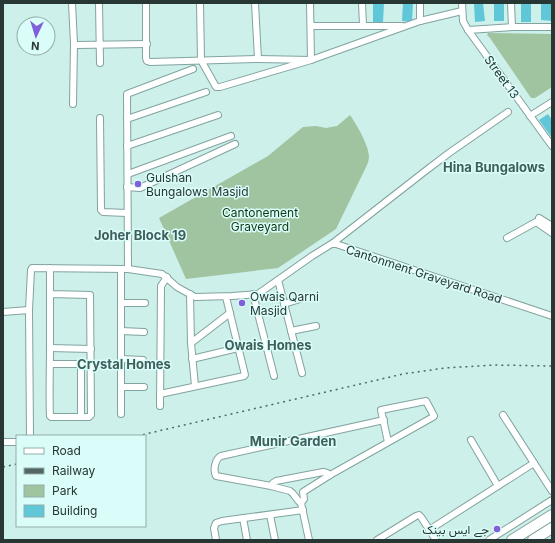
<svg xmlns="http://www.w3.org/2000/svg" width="555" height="543" viewBox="0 0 555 543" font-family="Inter,Vazirmatn,sans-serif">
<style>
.green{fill:#a0c3a0}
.building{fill:#5fc7d7}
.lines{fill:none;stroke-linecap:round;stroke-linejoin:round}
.street-casing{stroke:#82a39f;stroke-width:8}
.primary-casing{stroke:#82a39f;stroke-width:12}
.street{stroke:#fff;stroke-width:6}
.primary{stroke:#fff;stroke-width:10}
.rail{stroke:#526663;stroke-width:1.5;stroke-dasharray:2 4;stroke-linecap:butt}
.poi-dot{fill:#825fda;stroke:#dafdf9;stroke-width:1.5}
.labels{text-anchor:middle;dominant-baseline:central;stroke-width:3;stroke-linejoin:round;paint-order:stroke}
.street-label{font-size:12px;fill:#283634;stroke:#dafdf9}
.poi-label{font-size:12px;fill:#283634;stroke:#dafdf9;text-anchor:start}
.park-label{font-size:12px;fill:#0e3712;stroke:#dafdf9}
.neighbourhood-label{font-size:13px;font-weight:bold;fill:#3f5e5b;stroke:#dafdf9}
</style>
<rect width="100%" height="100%" fill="#cdf0eb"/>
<g class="green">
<path d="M488,33L552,34V87L535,98H531L490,38L487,35Z"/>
<path d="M350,115C357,125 368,144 369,156C369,159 368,163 367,165L336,229L278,268L186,279L159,218L268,156L303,127L316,126L326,128L337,126Z"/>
</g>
<g class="building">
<path d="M373,3H384L383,22H373Z"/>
<path d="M403,3H413L412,22L402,21Z"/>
<path d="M474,3H483L485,21L475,22Z"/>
<rect x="494" y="3" width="10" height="18"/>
<rect x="521" y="3" width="10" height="19"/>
<path d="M541,3H552V21L541,20Z"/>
<path d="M548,114L552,120V138L539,120Z"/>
</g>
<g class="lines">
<g class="street-casing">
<g id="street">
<path d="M72,3L74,44L73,104"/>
<path d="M99,3L100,63"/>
<path d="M146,3V58L147,61L150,62L258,59L311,60L310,3"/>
<path d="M200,3L201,60L216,87H220L311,60L420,21L462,11"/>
<path d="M255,3L258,59"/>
<path d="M362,3L363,25"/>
<path d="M420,3V21"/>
<path d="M462,3L463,21L468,30L552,146"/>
<path d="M511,3L512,27"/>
<path d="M311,26H402"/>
<path d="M468,30L512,27H552"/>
<path d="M74,44L76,45L147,44"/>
<path d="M530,116L552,102"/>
<path d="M100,118L101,210L103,212L127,213"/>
<path d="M127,119L206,92"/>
<path d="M127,146L218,115"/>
<path d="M128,174L231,136"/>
<path d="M127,187L140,188L235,144"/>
<path d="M539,218L552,226"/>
<path d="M507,238L536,222L552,233"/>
<path d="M333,243L424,172L449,153L508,112"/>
<path d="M121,269V414"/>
<path d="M128,269L127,94L193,69"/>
<path d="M278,280L302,373"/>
<path d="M50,294L90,295L91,415L89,417H51L50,416C49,394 50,371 50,348C50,322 50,295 50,268"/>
<path d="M190,294L191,343L195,386"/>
<path d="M253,294L274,376"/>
<path d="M121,303H145"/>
<path d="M284,304L300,299"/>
<path d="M3,312L29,310"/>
<path d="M121,331L144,332"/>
<path d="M291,331L316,326"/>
<path d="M191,343L230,313"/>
<path d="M50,348L91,349"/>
<path d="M121,359L143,360"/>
<path d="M192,359L238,348"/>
<path d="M50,364H91"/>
<path d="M121,387H144"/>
<path d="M160,394L244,376L245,375L226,297"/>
<path d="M160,406L161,286L167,277"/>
<path d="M503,415L552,491"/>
<path d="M81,417V364"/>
<path d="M30,436L29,310L31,270L32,268L128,269L162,274L177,287L195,297L232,296L258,294L312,256L333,243L552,316"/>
<path d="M471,440L498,486"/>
<path d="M3,442H17"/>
<path d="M271,486L273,483L276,481L323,472L327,473L330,475"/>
<path d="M301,503C296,500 295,494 290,491L271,486L216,476C213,470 215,459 221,456L384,420"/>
<path d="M270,515L275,540"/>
<path d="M243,518L247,540"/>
<path d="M429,530L534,463"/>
<path d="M216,540L214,528L216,523L222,521L303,510"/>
<path d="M309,540L301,503L304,499L303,492L330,475L433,417L434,416L426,401L381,410L388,442"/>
<path d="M377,540L416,516L419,515L421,517L436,540"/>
<path d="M489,540L552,500"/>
</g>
</g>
<g class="primary-casing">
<g id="primary">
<path d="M512,540L552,515"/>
<path d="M533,540L552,528"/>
</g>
</g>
<use href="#street" class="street"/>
<use href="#primary" class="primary"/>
<g class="rail">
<path d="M137,436L403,374L445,368L494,365L552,366"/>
<path d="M3,467L17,464"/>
</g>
</g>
<g class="poi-dot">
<circle cx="138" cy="184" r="4"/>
<circle cx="242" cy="303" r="4"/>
<circle cx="497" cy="529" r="4"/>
</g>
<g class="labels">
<g class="street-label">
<text transform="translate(502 77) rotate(54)">Street 13</text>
<text transform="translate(424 274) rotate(18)">Cantonment Graveyard Road</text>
</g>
<g class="poi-label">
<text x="146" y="177">Gulshan<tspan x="146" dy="14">Bungalows Masjid</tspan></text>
<text x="250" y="296">Owais Qarni<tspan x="250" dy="14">Masjid</tspan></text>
<text x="489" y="529" text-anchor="end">جے ایس بینک</text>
</g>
<g class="park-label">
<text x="260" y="212">Cantonement<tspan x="260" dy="14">Graveyard</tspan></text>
</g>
<g class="neighbourhood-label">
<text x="494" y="167">Hina Bungalows</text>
<text x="140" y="235">Joher Block 19</text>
<text x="268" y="345">Owais Homes</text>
<text x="124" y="364">Crystal Homes</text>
<text x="293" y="441">Munir Garden</text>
</g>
</g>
<rect width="555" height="543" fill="none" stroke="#283634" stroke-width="8"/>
<rect x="16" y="435" width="130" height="92" fill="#dafdf9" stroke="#93adaa"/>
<rect x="24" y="448" width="20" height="6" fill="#ffffff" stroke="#93adaa"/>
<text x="52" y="455" font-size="12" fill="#283634">Road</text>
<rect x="24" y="468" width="20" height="6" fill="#526663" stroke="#93adaa"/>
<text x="52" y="475" font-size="12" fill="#283634">Railway</text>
<rect x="24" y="485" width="20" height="12" fill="#a0c3a0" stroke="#93adaa"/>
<text x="52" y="495" font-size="12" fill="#283634">Park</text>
<rect x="24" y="505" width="20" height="12" fill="#5fc7d7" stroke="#93adaa"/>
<text x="52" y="515" font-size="12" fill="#283634">Building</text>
<g transform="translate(36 36) rotate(184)"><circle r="19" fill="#dafdf9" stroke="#93adaa"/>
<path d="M0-3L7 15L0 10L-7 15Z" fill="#825fda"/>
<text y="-6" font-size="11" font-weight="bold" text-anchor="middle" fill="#283634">N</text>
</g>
</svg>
